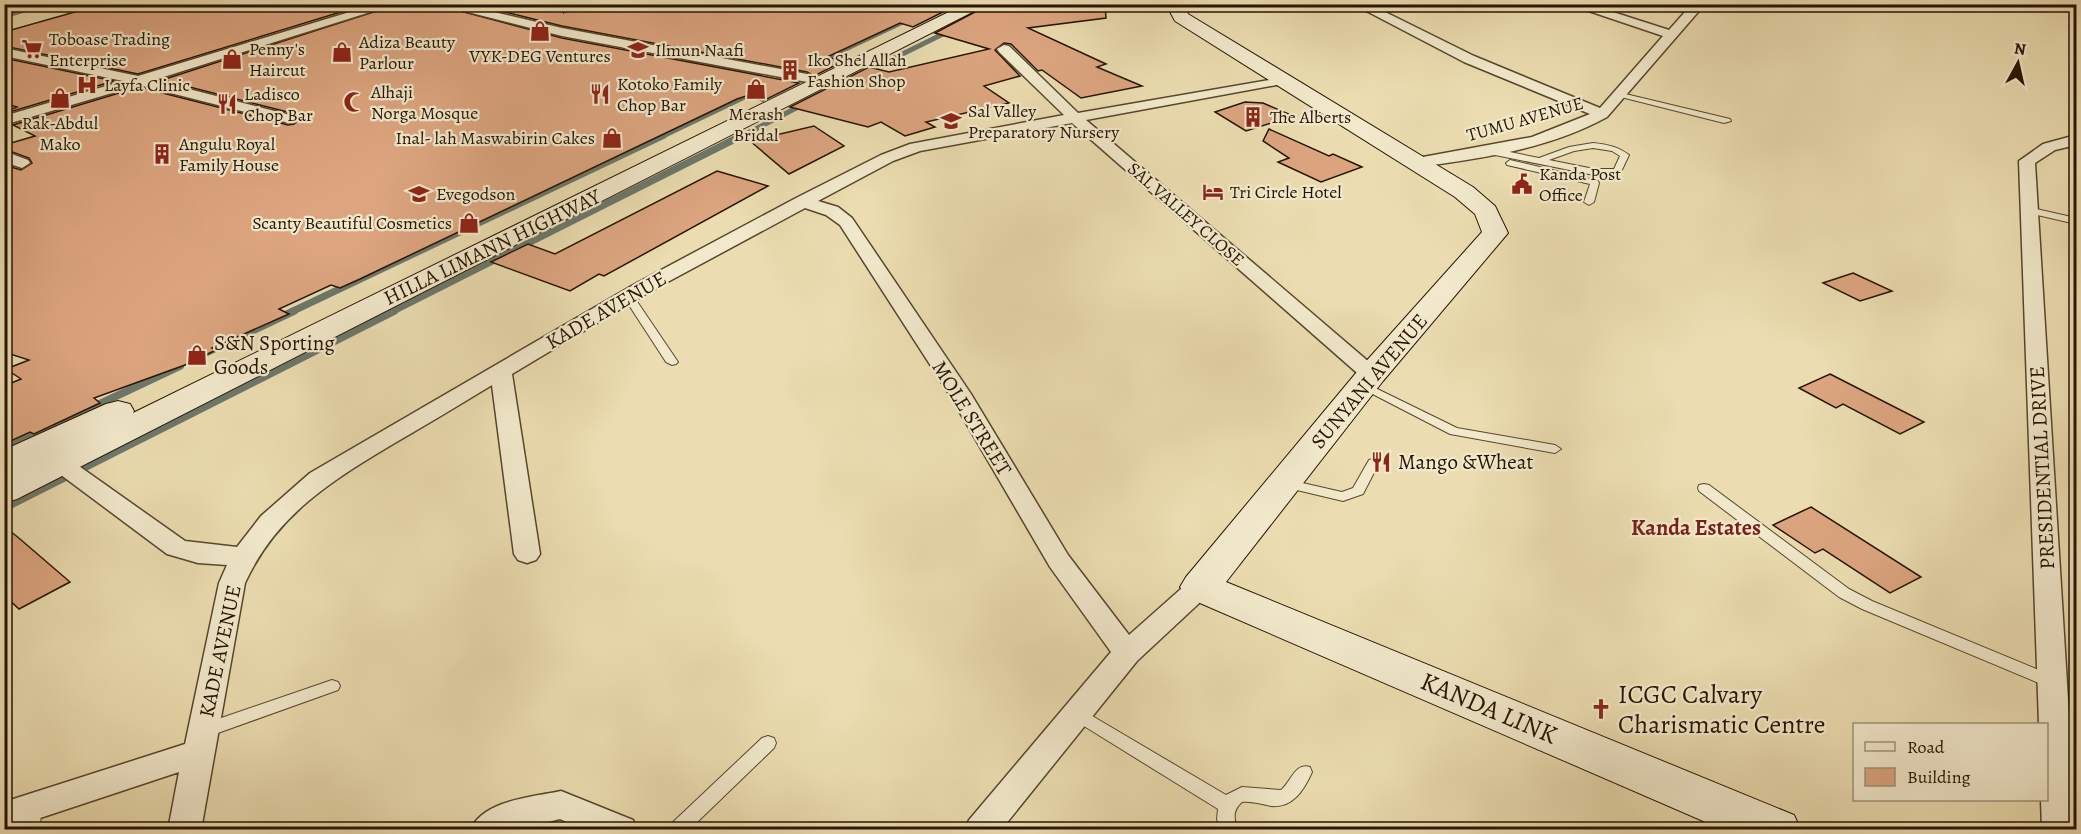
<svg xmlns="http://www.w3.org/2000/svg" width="2081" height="834" viewBox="0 0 2081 834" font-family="Alegreya,serif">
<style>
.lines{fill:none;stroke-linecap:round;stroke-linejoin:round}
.stream-far2{stroke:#6c786d;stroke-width:5}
.stream-far1{stroke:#6c786d;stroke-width:7}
.stream{stroke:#6c786d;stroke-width:8}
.building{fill:#dca580;stroke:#261400;stroke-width:1.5}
.lane-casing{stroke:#57462c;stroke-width:2}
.street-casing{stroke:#57462c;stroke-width:3}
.secondary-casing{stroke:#261400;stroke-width:2}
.path{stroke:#261400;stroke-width:2;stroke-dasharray:1 1.5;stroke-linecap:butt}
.lane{fill:#f2e9cc;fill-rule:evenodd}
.street{fill:#f2e9cc;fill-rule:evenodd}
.secondary{fill:#f2e9cc;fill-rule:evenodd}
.labels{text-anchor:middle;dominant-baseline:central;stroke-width:4.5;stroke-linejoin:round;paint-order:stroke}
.far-poi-label{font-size:18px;fill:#261400;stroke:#f2e9cc;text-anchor:start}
.far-street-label{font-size:18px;fill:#261400;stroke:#f2e9cc}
.street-label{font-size:21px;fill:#261400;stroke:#f2e9cc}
.poi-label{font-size:21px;fill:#261400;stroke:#f2e9cc;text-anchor:start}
.neighbourhood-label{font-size:22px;font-weight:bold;fill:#7a1f14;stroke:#f2e9cc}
.near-poi-label{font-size:26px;fill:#261400;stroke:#f2e9cc;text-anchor:start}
.near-street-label{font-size:26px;fill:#261400;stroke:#f2e9cc}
</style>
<rect width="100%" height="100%" fill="#ebddb1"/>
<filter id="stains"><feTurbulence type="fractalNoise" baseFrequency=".00333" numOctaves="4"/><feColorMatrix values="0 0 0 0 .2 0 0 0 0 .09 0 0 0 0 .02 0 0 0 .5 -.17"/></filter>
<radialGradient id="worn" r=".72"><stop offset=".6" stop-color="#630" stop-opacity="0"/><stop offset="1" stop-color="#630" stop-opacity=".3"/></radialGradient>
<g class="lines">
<g class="stream-far2">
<path d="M4,16L44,4"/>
<path d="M687,59L760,74"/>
<path d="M820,61L909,19"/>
<path d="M110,68L135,74L153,73"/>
<path d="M864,73L949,31"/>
<path d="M772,85L809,67"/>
<path d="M661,137L757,91"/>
<path d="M740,137L804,104"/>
</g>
<g class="stream-far1">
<path d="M291,312L664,135"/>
<path d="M391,312L743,135"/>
</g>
<g class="stream">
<path d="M205,353L294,311"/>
<path d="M4,449L180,366"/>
<path d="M4,508L394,311"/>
</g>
</g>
<g class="building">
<path d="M103,4H367L138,74L4,46V32Z"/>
<path d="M398,4H434L562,38L799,83L763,101L746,96L737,99L360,279L340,288L331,285L279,309L289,314L212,348L216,350L185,365L94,398L100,403L34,434L30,432L4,444V386L21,379L6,369L29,360L4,352V165L21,170L32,163L29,158L4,149V145L35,136L13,125L139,87L288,125L294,124L298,120L295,114L162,80Z"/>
<path d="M472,4H959L913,27L900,23L827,57L844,61L814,76L807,72L562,26Z"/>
<path d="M990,4H1105L1106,18L1028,28L1106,64L1097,67L1142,86L1081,98L1042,70L1038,71L1011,44L1004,43L995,50L1020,76L984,86L1009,103L926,122L935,127L905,136L881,122L868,127L790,107L869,67L889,72L989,49L935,33Z"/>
<path d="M4,58L114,81L13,111L9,110L17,107L4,103Z"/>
<path d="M1245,102L1263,103L1293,116L1246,131L1215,112Z"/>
<path d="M814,126L844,146L789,174L750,141Z"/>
<path d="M1269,129L1329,156L1333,154L1362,167L1321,182L1278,162L1289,158L1263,141Z"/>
<path d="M717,171L768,186L604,276L599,274L570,291L491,262L528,244L555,254Z"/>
<path d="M1853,273L1892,291L1860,301L1823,283Z"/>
<path d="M1830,374L1924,422L1900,434L1843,404L1836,408L1799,388Z"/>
<path d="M1811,507L1921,577L1890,593L1823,549L1815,553L1773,525Z"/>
<path d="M4,526L20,539L70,582L19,609L4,595Z"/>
</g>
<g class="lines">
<g class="lane-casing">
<g id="lane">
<path d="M1617,92L1730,119L1731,121L1724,123L1617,96Z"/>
<path d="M1593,143C1607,144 1619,147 1629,155L1620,174L1594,175L1490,154L1486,151L1490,148L1539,158L1569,147ZM1593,148L1612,151L1620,156L1614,169H1594L1549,160L1574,151Z"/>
<path d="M1510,160L1598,181L1599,183L1594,202L1589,205L1584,202L1590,184L1507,165L1506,163Z"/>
<path d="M2028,207L2076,218V224L2025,212L2023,210Z"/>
<path d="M628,293L632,294L678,362L676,364L672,365L666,362L623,296Z"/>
<path d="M1363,382L1457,428L1555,445L1561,449L1555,453L1450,434L1359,387L1357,385L1359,383Z"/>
<path d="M1373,459L1379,463L1363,494L1343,501L1280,486L1279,483L1285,479L1342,492L1353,488L1369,460Z"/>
<path d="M1704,484L1709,485L1849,589L1872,601L2058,678L2060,682L2058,686L2052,688L2046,686L1862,609L1839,597L1699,491L1698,488L1699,485Z"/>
<path d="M332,680L338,682L340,686L338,690L204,738L198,736L196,731L198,726Z"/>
<path d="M1077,707L1226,795L1242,787L1281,790C1291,782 1295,762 1310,767L1312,772C1304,790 1293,808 1271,806C1261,804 1252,801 1242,802C1233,810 1233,818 1238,830H1220L1217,819L1218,809L1071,718L1069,713L1071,708Z"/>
<path d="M768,736L774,738L776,743L774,748L689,830H668L671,824L762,738Z"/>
<path d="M32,799L38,802L41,807L40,830H22L23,807L26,802Z"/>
</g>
</g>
<g class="street-casing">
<g id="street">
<path d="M376,4H396L154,80L294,116L296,119L294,122L289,123L139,85L4,125V116L123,81L4,56V48L138,76Z"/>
<path d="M436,4H460L562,28L807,74L814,78L807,82L562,36Z"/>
<path d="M1353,4H1369L1474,56L1600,108L1663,36L1568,4H1588L1669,30L1692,4H1705L1607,117C1549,149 1483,158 1418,167L1412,165L1410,162L1412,159L1532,137L1590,114L1464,62Z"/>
<path d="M1004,45L1009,46L1078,113L1287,77L1289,80L1282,84L1086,120L1383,374L1380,379H1364L1072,123L920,151L893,161L818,201L838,207L852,218L971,394L1068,555L1129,635L1191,580L1200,577L1209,580L1213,587L1209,594L1137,661L1001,830H965L969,820L1111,652L1050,567L949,394L840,225L826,215L805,208L649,292L512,374L540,554L536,560L527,563L518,560L514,554L492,385C459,405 426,425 393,444C331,481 276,515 245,583L201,830H168L179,772L4,830V802L185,744L219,583L227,565L198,563L167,554L53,469L49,464L53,459L61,456L69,459L185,541L237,547L261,516L310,473L635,284L796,198L881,155L910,144L1064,115L999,52L997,49Z"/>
<path d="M2076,135V145L2055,150L2035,163L2076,830H2042L2041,800H2046V724H2039L2019,161L2043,144Z"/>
<path d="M4,151L28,160L30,163L22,168L4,162Z"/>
<path d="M561,791L633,820L637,830H584L560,819L516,830H470C484,800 532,797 561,791Z"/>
</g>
</g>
<g class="secondary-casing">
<g id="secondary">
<path d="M4,4H29L27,8L4,14Z"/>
<path d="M965,4H988L17,499L4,503V476L11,473L4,475V450L106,404L118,401L130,404L134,411L133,413Z"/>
<path d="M1166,4H1184L1188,14L1473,187L1495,206L1508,233L1383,381L1226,582L1794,815L1801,830H1724L1186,597L1180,587L1186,577L1361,367L1482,232L1475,214L1455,197L1175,21Z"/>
</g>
</g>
<path class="path" d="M563,13L585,4"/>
<use href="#lane" class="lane"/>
<use href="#street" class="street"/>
<use href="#secondary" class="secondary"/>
</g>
<defs>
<g id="shop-bare" transform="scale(1.62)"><path d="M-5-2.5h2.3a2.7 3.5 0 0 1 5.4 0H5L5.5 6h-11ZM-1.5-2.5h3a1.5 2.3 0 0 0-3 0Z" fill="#8f2418" stroke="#f2e9cc" stroke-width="2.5" paint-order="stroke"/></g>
<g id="supermarket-bare" transform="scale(1.62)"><path d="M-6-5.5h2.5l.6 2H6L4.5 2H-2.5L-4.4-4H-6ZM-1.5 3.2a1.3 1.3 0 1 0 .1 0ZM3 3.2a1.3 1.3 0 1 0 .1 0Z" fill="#8f2418" stroke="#f2e9cc" stroke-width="2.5" paint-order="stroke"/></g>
<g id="school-bare" transform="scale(1.62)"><path d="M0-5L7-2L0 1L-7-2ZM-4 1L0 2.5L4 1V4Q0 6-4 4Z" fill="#8f2418" stroke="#f2e9cc" stroke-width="2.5" paint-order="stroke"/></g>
<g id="building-bare" transform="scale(1.62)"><path d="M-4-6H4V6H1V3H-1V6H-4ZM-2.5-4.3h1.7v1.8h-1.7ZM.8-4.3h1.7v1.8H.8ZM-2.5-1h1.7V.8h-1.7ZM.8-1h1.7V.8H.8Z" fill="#8f2418" stroke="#f2e9cc" stroke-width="2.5" paint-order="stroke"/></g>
<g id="hospital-bare" transform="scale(1.62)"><path d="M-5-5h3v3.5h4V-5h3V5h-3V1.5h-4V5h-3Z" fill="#8f2418" stroke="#f2e9cc" stroke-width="2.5" paint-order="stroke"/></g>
<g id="restaurant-bare" transform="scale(1.62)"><path d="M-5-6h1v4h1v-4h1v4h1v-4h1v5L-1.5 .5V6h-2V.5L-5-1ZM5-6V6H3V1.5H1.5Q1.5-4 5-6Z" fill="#8f2418" stroke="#f2e9cc" stroke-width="2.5" paint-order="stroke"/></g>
<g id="mosque-bare" transform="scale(1.62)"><path d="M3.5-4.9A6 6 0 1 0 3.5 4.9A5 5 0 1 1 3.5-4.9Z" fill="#8f2418" stroke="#f2e9cc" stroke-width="2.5" paint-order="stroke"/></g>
<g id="civic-bare" transform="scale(1.62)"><path d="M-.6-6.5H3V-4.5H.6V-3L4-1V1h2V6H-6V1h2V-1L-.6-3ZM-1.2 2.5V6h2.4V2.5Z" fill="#8f2418" stroke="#f2e9cc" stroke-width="2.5" paint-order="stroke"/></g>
<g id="hotel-bare" transform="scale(1.62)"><path d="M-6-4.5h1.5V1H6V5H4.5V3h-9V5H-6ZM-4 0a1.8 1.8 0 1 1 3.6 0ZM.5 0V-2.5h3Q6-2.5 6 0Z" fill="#8f2418" stroke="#f2e9cc" stroke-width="2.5" paint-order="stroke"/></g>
<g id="church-bare" transform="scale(1.62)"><path d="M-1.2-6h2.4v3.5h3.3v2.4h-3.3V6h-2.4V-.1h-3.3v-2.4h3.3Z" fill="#8f2418" stroke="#f2e9cc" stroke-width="2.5" paint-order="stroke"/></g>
</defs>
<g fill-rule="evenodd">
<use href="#shop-bare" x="540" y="31"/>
<use href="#supermarket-bare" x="32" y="49"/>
<use href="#school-bare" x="638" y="50"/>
<use href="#shop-bare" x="342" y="52"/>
<use href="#shop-bare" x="232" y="59"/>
<use href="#building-bare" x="790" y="70"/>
<use href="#hospital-bare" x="87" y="85"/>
<use href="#shop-bare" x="756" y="89"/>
<use href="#restaurant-bare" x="600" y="94"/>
<use href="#shop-bare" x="60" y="98"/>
<use href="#mosque-bare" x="354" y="102"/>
<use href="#restaurant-bare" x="227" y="104"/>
<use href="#building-bare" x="1253" y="117"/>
<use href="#school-bare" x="951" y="121"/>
<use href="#shop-bare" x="612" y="138"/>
<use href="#building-bare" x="162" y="154"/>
<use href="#civic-bare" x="1522" y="184"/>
<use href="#hotel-bare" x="1213" y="192"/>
<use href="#school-bare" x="419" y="194"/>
<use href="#shop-bare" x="469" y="223"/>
<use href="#shop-bare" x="197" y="355"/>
<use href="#restaurant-bare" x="1381" y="462"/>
<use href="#church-bare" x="1601" y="709"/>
</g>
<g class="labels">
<g class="far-poi-label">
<text x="49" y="39">Toboase Trading<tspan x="49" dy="21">Enterprise</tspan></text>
<text x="359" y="42">Adiza Beauty<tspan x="359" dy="21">Parlour</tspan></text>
<text x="249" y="49">Penny's<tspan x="249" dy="21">Haircut</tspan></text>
<text x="655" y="50">Ilmun Naafi</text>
<text x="540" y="56" text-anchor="middle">VYK-DEG Ventures</text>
<text x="807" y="60">Iko Shel Allah<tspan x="807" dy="21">Fashion Shop</tspan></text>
<text x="617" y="84">Kotoko Family<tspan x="617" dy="21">Chop Bar</tspan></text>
<text x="104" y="85">Layfa Clinic</text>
<text x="371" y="92">Alhaji<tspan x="371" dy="21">Norga Mosque</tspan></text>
<text x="244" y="94">Ladisco<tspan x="244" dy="21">Chop Bar</tspan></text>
<text x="968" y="111">Sal Valley<tspan x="968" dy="21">Preparatory Nursery</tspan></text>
<text x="756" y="114" text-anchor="middle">Merash<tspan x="756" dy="21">Bridal</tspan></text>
<text x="1270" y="117">The Alberts</text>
<text x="60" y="123" text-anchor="middle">Rak-Abdul<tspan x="60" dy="21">Mako</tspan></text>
<text x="595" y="138" text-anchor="end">Inal- lah Maswabirin Cakes</text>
<text x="179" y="144">Angulu Royal<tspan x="179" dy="21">Family House</tspan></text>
<text x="1539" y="174">Kanda Post<tspan x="1539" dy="21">Office</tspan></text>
<text x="1230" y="192">Tri Circle Hotel</text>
<text x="436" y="194">Evegodson</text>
<text x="452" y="223" text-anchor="end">Scanty Beautiful Cosmetics</text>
</g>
<g class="far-street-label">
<text transform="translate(1525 119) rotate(-16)">TUMU AVENUE</text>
<text transform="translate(1186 214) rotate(41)">SAL VALLEY CLOSE</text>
</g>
<g class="street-label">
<text transform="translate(492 247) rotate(-26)">HILLA LIMANN HIGHWAY</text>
<text transform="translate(606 310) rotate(-30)">KADE AVENUE</text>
<text transform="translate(1369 381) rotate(-50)">SUNYANI AVENUE</text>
<text transform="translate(972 418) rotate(58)">MOLE STREET</text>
<text transform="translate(2042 468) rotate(-93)">PRESIDENTIAL DRIVE</text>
<text transform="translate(220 651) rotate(-78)">KADE AVENUE</text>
</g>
<g class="poi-label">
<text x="214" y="343">S&amp;N Sporting<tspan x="214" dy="24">Goods</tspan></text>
<text x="1398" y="462">Mango &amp;Wheat</text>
</g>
<g class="neighbourhood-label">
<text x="1696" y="528">Kanda Estates</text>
</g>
<g class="near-poi-label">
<text x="1618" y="694">ICGC Calvary<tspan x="1618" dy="30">Charismatic Centre</tspan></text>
</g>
<g class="near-street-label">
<text transform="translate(1489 708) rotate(23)">KANDA LINK</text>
</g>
</g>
<rect width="2081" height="834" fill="none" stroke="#ebddb1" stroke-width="24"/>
<rect x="6" y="6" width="2069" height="822" fill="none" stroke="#261400" stroke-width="3"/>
<rect x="12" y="12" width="2057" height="810" fill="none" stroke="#261400" stroke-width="1.5"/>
<rect x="1853" y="723" width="195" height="78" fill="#f2e9cc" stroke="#a0947a" stroke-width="1.5"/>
<rect x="1865" y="742" width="30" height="9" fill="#f2e9cc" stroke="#a0947a" stroke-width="1.5"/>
<text x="1907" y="753" font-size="18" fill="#261400">Road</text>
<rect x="1865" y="768" width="30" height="18" fill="#dca580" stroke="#a0947a" stroke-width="1.5"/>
<text x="1907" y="783" font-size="18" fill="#261400">Building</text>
<g transform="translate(2018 63) rotate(8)" stroke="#f2e9cc" stroke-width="4.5" paint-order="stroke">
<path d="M0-4.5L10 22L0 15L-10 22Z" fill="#261400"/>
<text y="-9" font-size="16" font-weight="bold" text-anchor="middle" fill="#261400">N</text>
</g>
<rect width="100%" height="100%" filter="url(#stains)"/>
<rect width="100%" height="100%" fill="url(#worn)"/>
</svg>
